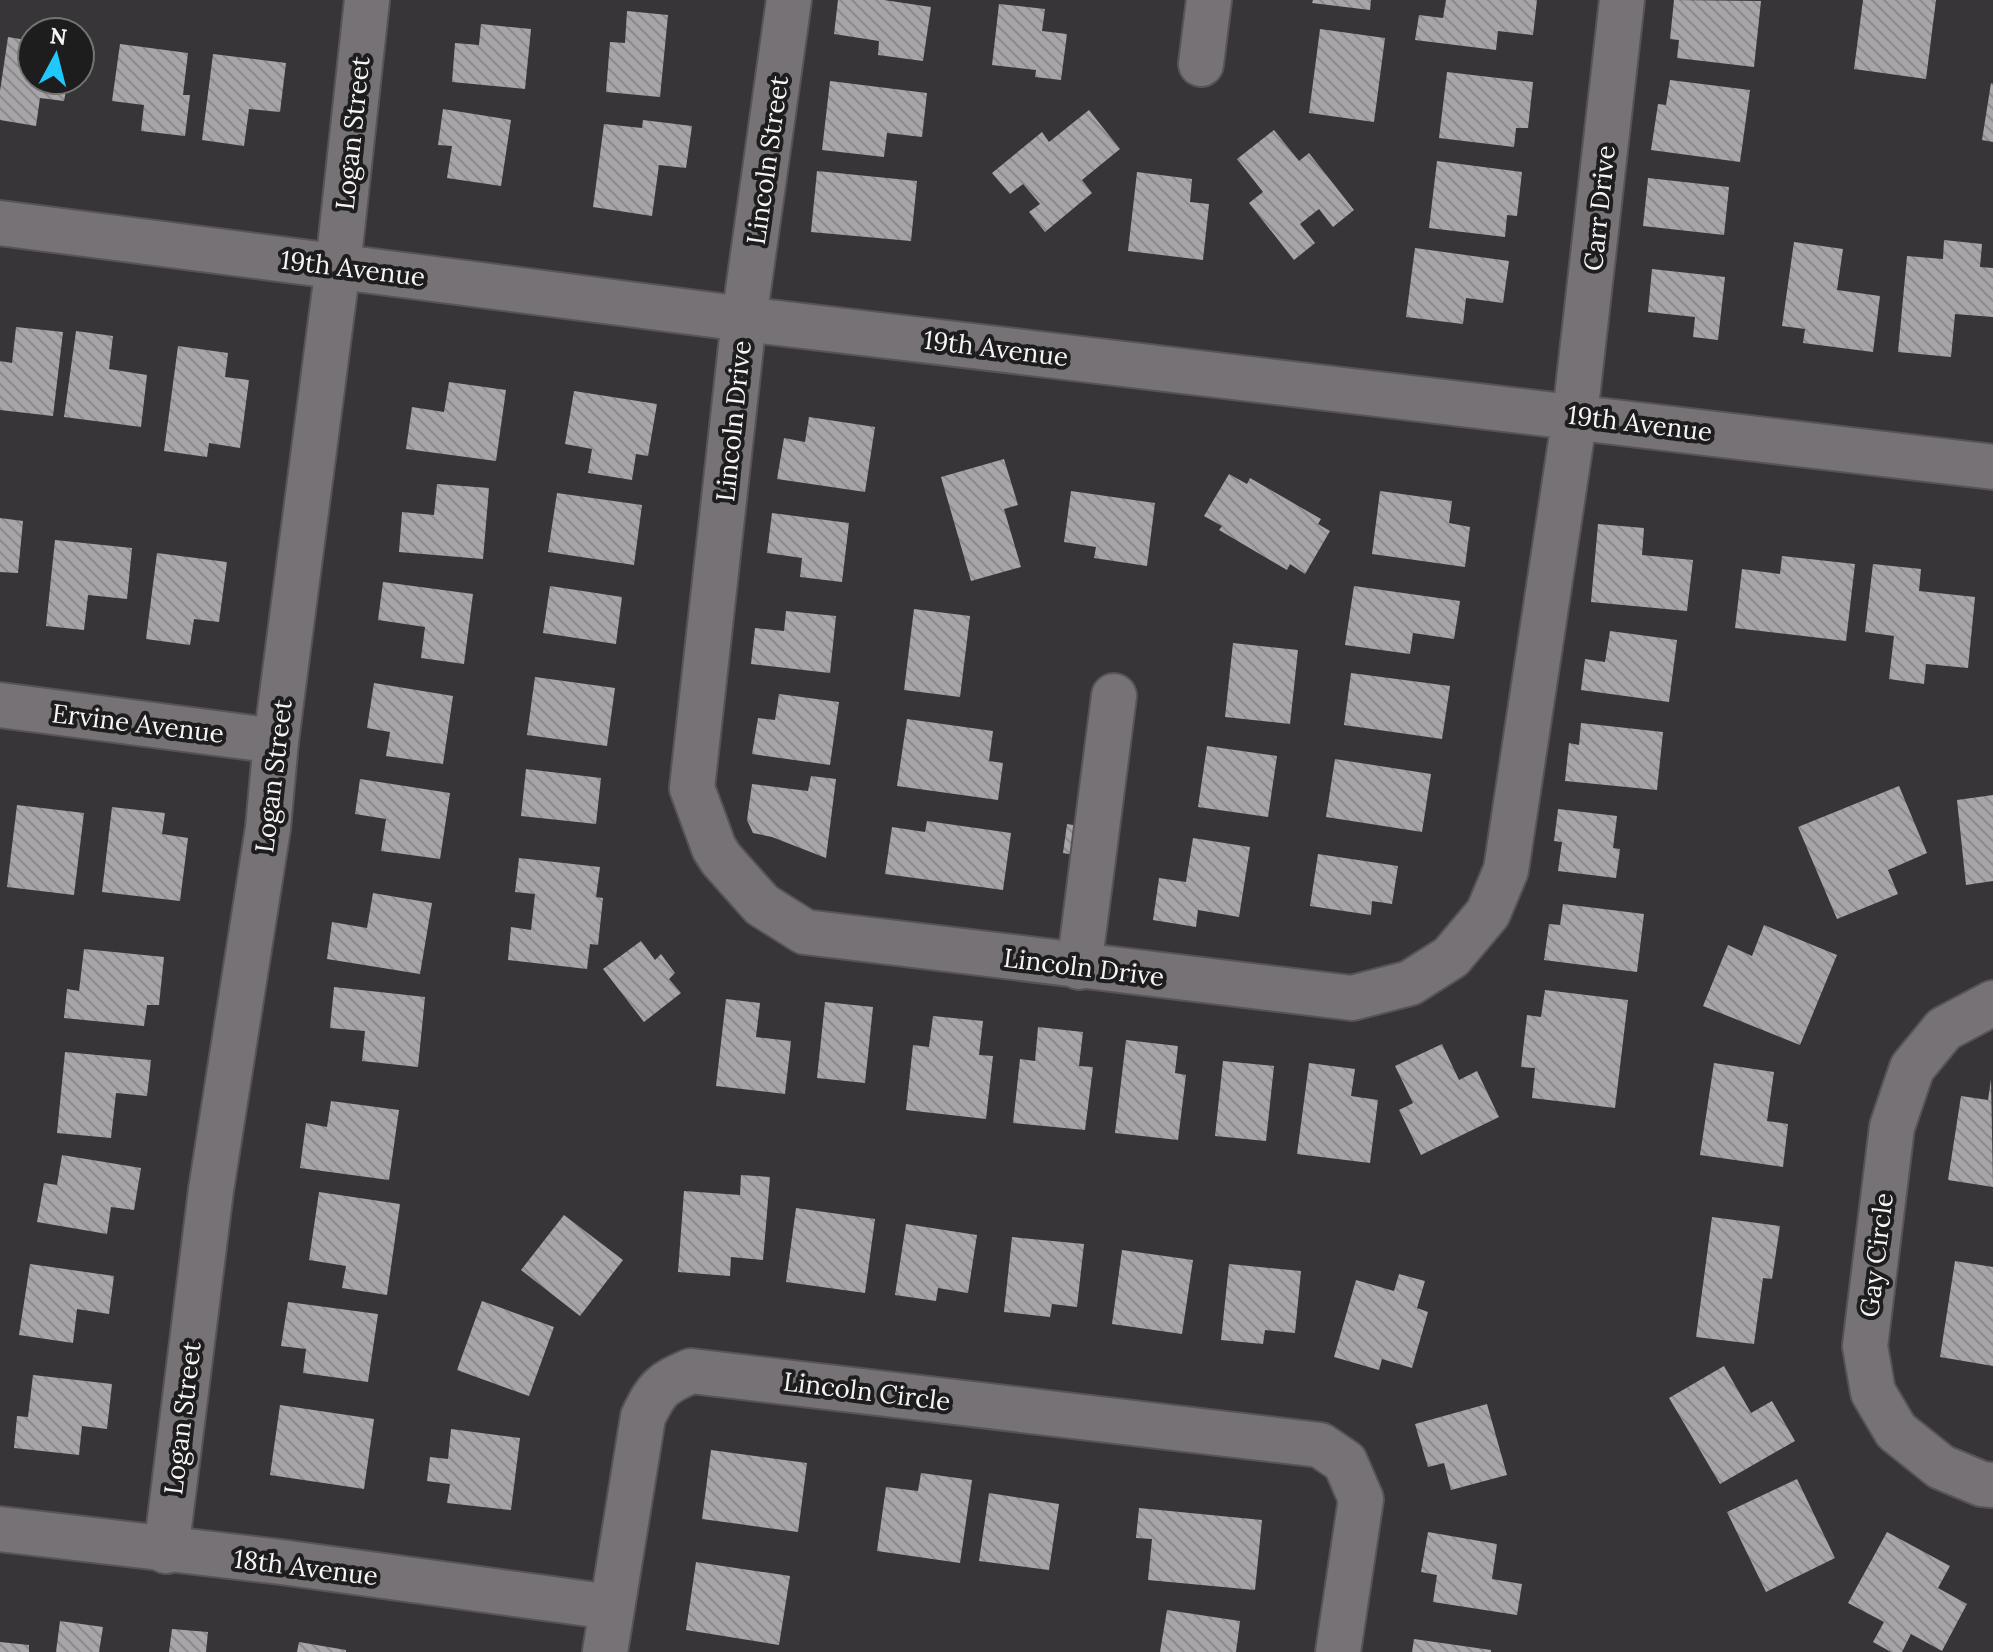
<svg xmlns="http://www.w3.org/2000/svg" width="1993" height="1652" viewBox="0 0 1993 1652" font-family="Lora,serif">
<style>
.building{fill:url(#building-back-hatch)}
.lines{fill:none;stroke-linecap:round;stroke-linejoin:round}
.minor-casing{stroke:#575457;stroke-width:48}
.minor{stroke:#767276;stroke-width:44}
.labels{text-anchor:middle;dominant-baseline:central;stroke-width:8;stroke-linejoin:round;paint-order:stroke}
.street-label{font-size:26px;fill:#f6f4f6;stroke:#1e1d1e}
</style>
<defs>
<pattern id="building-back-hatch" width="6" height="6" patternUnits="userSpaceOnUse" patternTransform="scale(2)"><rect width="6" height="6" fill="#a8a5a9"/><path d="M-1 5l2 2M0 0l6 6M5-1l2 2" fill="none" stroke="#8c898c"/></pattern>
</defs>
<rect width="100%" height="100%" fill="#383538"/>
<g class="building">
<path d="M838,0H884L931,7L923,61L878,55L879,41L834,34Z"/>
<path d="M1313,0H1371L1370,10L1312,3Z"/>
<path d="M1446,0H1537L1533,35L1498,31L1496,50L1415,40L1419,15L1443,18Z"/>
<path d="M1674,0L1761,1L1754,67L1677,58L1679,40L1670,39Z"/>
<path d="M1863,0H1936L1926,79L1854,69Z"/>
<path d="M999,4L1045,9L1042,31L1067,34L1061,80L1035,77L1036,70L992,65Z"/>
<path d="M627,11L668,15L660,97L606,92L610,42L625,43Z"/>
<path d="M481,24L531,29L525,89L452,82L455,43L479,45Z"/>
<path d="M1320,29L1385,38L1374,122L1309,113Z"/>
<path d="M8,37L32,41V80H68L64,101L40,98L36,126L0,120V91Z"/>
<path d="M120,44L188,53L183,95H190L185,136L141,131L144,105L112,101Z"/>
<path d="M213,54L286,63L280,112L249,109L244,146L202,140Z"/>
<path d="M1447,72L1533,82L1528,128H1516L1514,147L1439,138Z"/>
<path d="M1670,80L1750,90L1740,162L1651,150L1658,104L1666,105Z"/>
<path d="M830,81L927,93L922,137L887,133L884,157L822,150Z"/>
<path d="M1991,83L1993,84V142L1982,140Z"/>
<path d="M443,109L511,120L501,186L447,178L452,146L438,145Z"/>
<path d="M1089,110L1120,149L1082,180L1092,193L1045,232L1029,212L1040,204L1023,184L1010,194L992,173L1042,132L1049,142Z"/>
<path d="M643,120L692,126L686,168L659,165L652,216L593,207L604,124L642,128Z"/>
<path d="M1274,130L1299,161L1309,153L1354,210L1333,227L1319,209L1300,224L1315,243L1294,260L1249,203L1263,192L1237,159Z"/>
<path d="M1437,161L1522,172L1517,216L1507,215L1505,237L1429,228Z"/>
<path d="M817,171L917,181L911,241L811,232Z"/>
<path d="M1137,172L1192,179L1190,202L1209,204L1203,260L1128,251Z"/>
<path d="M1648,178L1729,187L1724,235L1643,226Z"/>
<path d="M1944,240L1982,244L1980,267L1993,268V317L1955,314L1951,357L1898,352L1907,256L1943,259Z"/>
<path d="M1794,242L1843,249L1837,290L1880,296L1873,352L1803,343L1805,329L1782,326Z"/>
<path d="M1415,248L1509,261L1503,303L1466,298L1463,324L1406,317Z"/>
<path d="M1652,269L1725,277L1718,340L1693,337L1695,317L1648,312Z"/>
<path d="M16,327L63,332L53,416L0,410V361L12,363Z"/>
<path d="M76,331L113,336L109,369L147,375L141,427L64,417Z"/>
<path d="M178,346L228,353L225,377L249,380L240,448L209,443L207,457L164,451Z"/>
<path d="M449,382L506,390L496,461L406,449L412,407L444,412Z"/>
<path d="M574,391L657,404L648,456L636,454L632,480L588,473L592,449L565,444Z"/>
<path d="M809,417L875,427L865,492L777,479L784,438L805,442Z"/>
<path d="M1004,459L1018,505L1004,509L1021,567L971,581L941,477Z"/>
<path d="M1229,474L1247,484L1250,478L1321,519L1318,524L1330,531L1305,574L1290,564L1287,570L1219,530L1222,526L1204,516Z"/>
<path d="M437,484L489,488L483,559L399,552L402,512L434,515Z"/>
<path d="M1071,491L1155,503L1147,566L1094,558L1096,547L1064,542Z"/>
<path d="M1380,491L1452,501L1449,523L1470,527L1465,567L1372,554Z"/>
<path d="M557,493L642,505L634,565L548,552Z"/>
<path d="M772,513L849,523L842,582L800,577L802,558L767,553Z"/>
<path d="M0,518L23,521L18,573L0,572Z"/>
<path d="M1598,524L1644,528L1642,555L1693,560L1687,611L1591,602Z"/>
<path d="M55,540L132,548L127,599L88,595L84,630L46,626Z"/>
<path d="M157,553L227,562L219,622L194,619L190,645L146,639Z"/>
<path d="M1782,556L1855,564L1846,641L1735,628L1742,569L1780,574Z"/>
<path d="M1873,564L1921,569L1919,591L1975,597L1968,668L1926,664L1924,684L1889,679L1894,636L1865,632Z"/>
<path d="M383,582L473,594L464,664L421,658L425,627L378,620Z"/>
<path d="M550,586L622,597L616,644L543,633Z"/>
<path d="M1354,586L1460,601L1454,639L1413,633L1410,654L1345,645Z"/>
<path d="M914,609L970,616L960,697L904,690Z"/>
<path d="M786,611L836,616L830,673L751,664L755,628L784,631Z"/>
<path d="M1610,631L1677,640L1669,702L1581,690L1585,659L1605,662Z"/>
<path d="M1233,643L1298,650L1290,724L1225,717Z"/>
<path d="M1351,673L1450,686L1442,739L1344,725Z"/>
<path d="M535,677L615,688L607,746L527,735Z"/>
<path d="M374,683L453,696L443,764L386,756L390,732L367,728Z"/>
<path d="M779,694L839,702L830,765L752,754L758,718L775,720Z"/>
<path d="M907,719L993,731L989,761L1003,763L998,800L897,786Z"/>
<path d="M1581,723L1663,732L1657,790L1565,781L1569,743L1579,745Z"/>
<path d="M1207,746L1277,756L1268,817L1198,807Z"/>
<path d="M1335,759L1431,774L1422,832L1326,817Z"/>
<path d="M526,769L601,778L596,824L521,816Z"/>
<path d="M811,776L836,779L826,858L772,837L753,833L747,820L752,784L808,791Z"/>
<path d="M360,779L450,793L440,859L381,851L386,819L355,814Z"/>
<path d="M1899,786L1927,853L1888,870L1898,894L1837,919L1798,827Z"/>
<path d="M1993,795V881L1966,885L1957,800Z"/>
<path d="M17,805L84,813L74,895L7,887Z"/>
<path d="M112,807L165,813L162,834L188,838L180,901L102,892Z"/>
<path d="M1558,809L1617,816L1613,848L1620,849L1616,878L1558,871L1562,842L1554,841Z"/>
<path d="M927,821L1011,833L1003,890L885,874L892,827L925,832Z"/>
<path d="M1067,824L1084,827L1079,856L1063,853Z"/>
<path d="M1193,838L1250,847L1239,917L1198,910L1196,927L1153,920L1159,878L1186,882Z"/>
<path d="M1318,854L1398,866L1392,904L1372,901L1371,915L1310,906Z"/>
<path d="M519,858L600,867L596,897L603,898L598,945L590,944L587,969L508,960L511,927L531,930L535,894L515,892Z"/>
<path d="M373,893L432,903L420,974L327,959L332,922L367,928Z"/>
<path d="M1563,904L1644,914L1637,972L1544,960L1549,924L1560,925Z"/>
<path d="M1764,925L1837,955L1800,1045L1703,1006L1728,945L1752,956Z"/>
<path d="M641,941L655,960L661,954L675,973L669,979L681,993L644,1022L603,969Z"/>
<path d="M84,949L164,957L159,1005H147L144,1026L64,1018L67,989L79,991Z"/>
<path d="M334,987L425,997L418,1067L362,1061L365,1031L330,1028Z"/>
<path d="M1545,990L1628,1000L1615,1108L1532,1098L1535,1068L1521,1067L1527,1015L1541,1017Z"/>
<path d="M726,999L760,1003L756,1037L791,1041L785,1094L716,1086Z"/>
<path d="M825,1002L873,1007L865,1083L817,1078Z"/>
<path d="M933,1016L983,1021L979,1055L993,1056L986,1119L906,1110L913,1045L929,1047Z"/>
<path d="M1038,1027L1083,1032L1079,1066L1093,1067L1085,1130L1013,1123L1020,1059L1035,1061Z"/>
<path d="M1126,1040L1178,1046L1175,1073L1186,1075L1178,1140L1115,1133Z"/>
<path d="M1442,1044L1459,1080L1477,1071L1499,1117L1421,1155L1399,1110L1413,1103L1395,1066Z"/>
<path d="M65,1052L151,1060L147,1096L116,1093L111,1138L57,1133Z"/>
<path d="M1223,1061L1274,1066L1266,1141L1215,1136Z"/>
<path d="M1309,1063L1355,1069L1351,1096L1378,1100L1370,1163L1297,1154Z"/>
<path d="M1714,1063L1774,1072L1767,1121L1788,1124L1783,1167L1700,1155Z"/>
<path d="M1991,1079L1993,1187L1948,1180L1961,1096L1988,1100Z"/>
<path d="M331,1101L399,1110L389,1180L300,1168L306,1123L327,1127Z"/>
<path d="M62,1155L141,1168L134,1210L111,1207L107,1234L37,1222L44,1183L57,1185Z"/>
<path d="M741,1175L770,1177L763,1260L731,1257L730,1276L678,1272L684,1191L740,1195Z"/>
<path d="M319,1192L400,1204L387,1295L342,1288L346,1266L309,1260Z"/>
<path d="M796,1208L875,1219L865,1293L786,1282Z"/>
<path d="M564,1215L623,1260L580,1316L521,1270Z"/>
<path d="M1712,1217L1780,1226L1772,1279L1763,1278L1754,1344L1696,1337Z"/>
<path d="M906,1224L977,1235L968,1293L938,1288L936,1301L895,1295Z"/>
<path d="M1012,1237L1084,1244L1077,1307L1052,1304L1050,1317L1004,1312Z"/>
<path d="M1122,1250L1193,1260L1182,1334L1112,1324Z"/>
<path d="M1955,1261L1993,1267V1366L1940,1357Z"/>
<path d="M30,1264L114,1276L109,1314L77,1309L73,1343L19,1335Z"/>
<path d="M1229,1264L1301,1271L1295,1333L1265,1330L1263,1344L1221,1340Z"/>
<path d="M1399,1274L1425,1281L1417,1308L1428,1312L1412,1368L1382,1359L1379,1370L1334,1357L1356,1280L1394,1291Z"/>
<path d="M482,1301L554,1327L529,1396L457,1370Z"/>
<path d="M288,1302L378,1314L368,1382L303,1373L306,1349L281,1346Z"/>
<path d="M1724,1366L1751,1413L1772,1401L1795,1441L1720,1484L1669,1398Z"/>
<path d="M33,1375L112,1384L107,1429L82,1426L79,1455L14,1448L17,1416L28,1417Z"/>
<path d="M1487,1404L1507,1475L1451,1490L1444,1463L1428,1467L1415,1424Z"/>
<path d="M280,1405L374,1419L364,1489L270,1475Z"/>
<path d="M451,1429L520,1438L511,1510L447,1503L450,1484L427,1481L430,1457L448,1459Z"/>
<path d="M711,1450L807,1463L798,1532L702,1519Z"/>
<path d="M921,1473L972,1480L960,1563L877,1551L886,1487L918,1491Z"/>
<path d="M1797,1479L1835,1558L1766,1592L1727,1512Z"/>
<path d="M989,1493L1059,1504L1049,1570L979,1561Z"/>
<path d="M1139,1508L1262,1520L1255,1590L1148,1580L1152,1539L1136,1538Z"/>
<path d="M1428,1532L1497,1544L1492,1579L1522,1584L1517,1615L1433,1602L1437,1575L1421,1572Z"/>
<path d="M1887,1532L1950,1566L1938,1588L1967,1604L1942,1651L1911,1634L1902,1652H1891L1873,1642L1884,1622L1848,1603Z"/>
<path d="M696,1562L790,1576L779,1645L686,1630Z"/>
<path d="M1167,1610L1240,1621L1236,1652H1160Z"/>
<path d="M60,1621L103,1627L99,1652H56Z"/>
<path d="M172,1629L208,1632L206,1652H169Z"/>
<path d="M1414,1639L1491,1650V1652H1412Z"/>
<path d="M0,1642L29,1645V1652H0Z"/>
<path d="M299,1642L346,1650V1652H297Z"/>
</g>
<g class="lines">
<g class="minor-casing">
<g id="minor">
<path d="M789,0L744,319L692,788L714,848L721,859L762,905L805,932L1352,998L1410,983L1451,957L1488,913L1506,870L1575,415L1622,0"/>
<path d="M1201,64L1209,0"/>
<path d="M0,223L744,319L1993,467"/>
<path d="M0,705L276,741"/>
<path d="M1079,967L1114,696"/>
<path d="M1993,1003L1944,1029L1912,1068L1892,1127L1865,1346L1873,1392L1896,1431L1941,1467L1982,1484L1993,1485"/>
<path d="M0,1529L281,1562L611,1607"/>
<path d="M166,1551L211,1190L268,828L276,741L338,266L367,0"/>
<path d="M605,1652L643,1417C657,1388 661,1384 691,1371L1320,1445L1345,1462L1361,1499L1338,1652"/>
</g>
</g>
<use href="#minor" class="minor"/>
</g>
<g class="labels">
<g class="street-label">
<text transform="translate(352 133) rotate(-84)">Logan Street</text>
<text transform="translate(767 160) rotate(-82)">Lincoln Street</text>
<text transform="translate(1599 208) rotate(-84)">Carr Drive</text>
<text transform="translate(353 268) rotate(7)">19th Avenue</text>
<text transform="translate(996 348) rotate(7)">19th Avenue</text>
<text transform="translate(733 421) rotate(-84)">Lincoln Drive</text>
<text transform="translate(1640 423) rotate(7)">19th Avenue</text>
<text transform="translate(138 723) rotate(7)">Ervine Avenue</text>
<text transform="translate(273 776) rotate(-83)">Logan Street</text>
<text transform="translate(1084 967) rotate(7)">Lincoln Drive</text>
<text transform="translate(1876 1255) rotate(-83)">Gay Circle</text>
<text transform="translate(867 1391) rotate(7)">Lincoln Circle</text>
<text transform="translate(182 1418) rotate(-83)">Logan Street</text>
<text transform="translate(306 1567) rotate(7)">18th Avenue</text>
</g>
</g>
<g transform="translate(56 56) rotate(7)"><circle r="38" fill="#1e1d1e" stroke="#747374" stroke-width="2"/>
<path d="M0-6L14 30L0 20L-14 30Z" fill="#20c9fd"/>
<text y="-12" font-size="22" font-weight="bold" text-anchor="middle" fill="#f6f4f6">N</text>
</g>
</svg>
